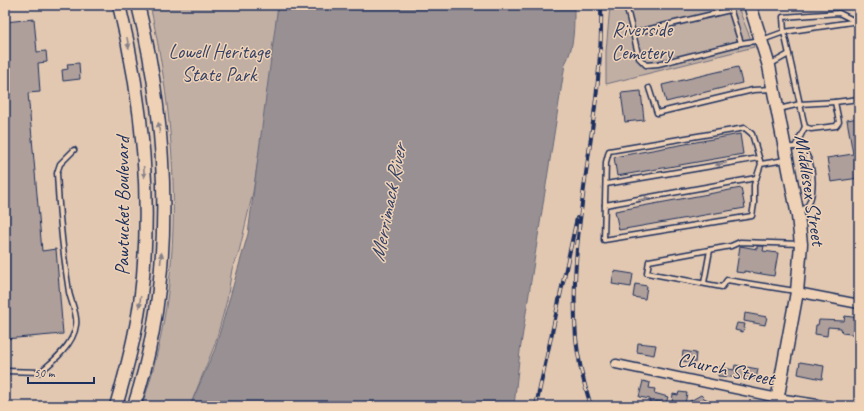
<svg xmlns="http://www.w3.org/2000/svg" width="864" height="411" viewBox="0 0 864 411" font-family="Caveat,sans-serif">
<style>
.green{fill:#c1afa3;stroke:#6e6f80}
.water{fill:#989092;stroke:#66697d}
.building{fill:#ae9f9b;stroke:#1b2f5e}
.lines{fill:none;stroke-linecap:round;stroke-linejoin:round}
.service-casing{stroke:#1b2f5e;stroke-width:7}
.minor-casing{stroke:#1b2f5e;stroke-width:11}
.primary-casing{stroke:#1b2f5e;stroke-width:15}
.service{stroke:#efd2b6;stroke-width:4}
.minor{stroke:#efd2b6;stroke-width:8}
.primary{stroke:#efd2b6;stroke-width:12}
.rail-casing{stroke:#1b2f5e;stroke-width:4}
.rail{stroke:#efd2b6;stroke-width:2.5;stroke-dasharray:8;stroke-linecap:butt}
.oneway{fill:#85808a}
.labels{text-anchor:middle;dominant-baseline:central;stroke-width:3;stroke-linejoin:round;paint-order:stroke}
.park-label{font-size:20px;fill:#344268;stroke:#efd2b6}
.street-label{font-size:20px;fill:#1b2f5e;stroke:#efd2b6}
.water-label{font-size:21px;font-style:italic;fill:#344268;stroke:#efd2b6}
</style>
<rect width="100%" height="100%" fill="#e2c8b1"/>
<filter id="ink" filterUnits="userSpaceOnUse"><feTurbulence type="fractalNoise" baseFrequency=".025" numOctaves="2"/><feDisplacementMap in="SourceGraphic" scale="8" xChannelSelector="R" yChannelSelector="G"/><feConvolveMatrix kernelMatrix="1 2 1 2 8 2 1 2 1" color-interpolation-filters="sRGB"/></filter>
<g filter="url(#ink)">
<g class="green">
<path d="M150,5H278L279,25L253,192L238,256L232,269L227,300L215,344L190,406H142C186,277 179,137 150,5Z"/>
<path d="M610,5H737L754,47L606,84V52Z"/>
</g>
<path class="water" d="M278,5H574C574,24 575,47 565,64L520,351L514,406H190L215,349L248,234Z"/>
<g class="building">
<path d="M34,19L37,52L46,51L47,62L38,63L40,92L28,93L42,251L56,249L63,334L5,339V22Z"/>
<path d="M79,63L80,79L63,81L62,70L68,69L67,64Z"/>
<path d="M738,67L742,83L666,102L662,85Z"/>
<path d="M641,91L644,120L625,122L621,93Z"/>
<path d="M859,118V178L831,182L827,158L853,154L847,120Z"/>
<path d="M740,134L743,154L617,176L614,157Z"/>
<path d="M741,188L745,208L619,230L615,211Z"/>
<path d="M740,246L757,249V246H764L763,251L778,253L774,276L744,271V273L736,272Z"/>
<path d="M614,271L633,274L631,287L612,284Z"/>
<path d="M635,284L647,286L645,299L633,297Z"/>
<path d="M745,313L767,317L765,325L744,321Z"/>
<path d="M845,316L859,318V335L842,333L841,328L828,327L827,336L815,334L816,325H818L819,320L844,321Z"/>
<path d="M737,323L745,324L743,332L735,330Z"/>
<path d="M638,343L656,345L654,355L637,352Z"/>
<path d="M683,351L696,353L695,363L682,361Z"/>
<path d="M800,362L824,366L822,379L798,374Z"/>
<path d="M735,365L758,369L756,379L718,376L719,367L734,370Z"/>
<path d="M643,381L650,383L649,388L655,389L654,393L668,397L666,403L656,401V404L649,402L650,399L639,397Z"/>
<path d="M679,392L687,393L685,404L701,395L704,398L708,400L706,406H681L672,403L673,394L678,395Z"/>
</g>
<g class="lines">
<g class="service-casing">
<g id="service">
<path d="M626,5L633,33"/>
<path d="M729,5L741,43L658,64L646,65L639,58L633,33L730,10"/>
<path d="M859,21L784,32L805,127L811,129L836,126L839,122L835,102L859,99"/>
<path d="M741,43L762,40L784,32L783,17L839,13L855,21"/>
<path d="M771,64L789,54"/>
<path d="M649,88L657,113L753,90L773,89"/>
<path d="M779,109L800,104L835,102"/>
<path d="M795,147L805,127"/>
<path d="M786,148C790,147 795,146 799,148C814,155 816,192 808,205C805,209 802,210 798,212"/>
<path d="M761,164L754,185V204L752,216L604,240L606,162L609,151L745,128L752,134L761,164L785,160"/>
<path d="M606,184L759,158"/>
<path d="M605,205L756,178"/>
<path d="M704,283L710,250"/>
<path d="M795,291L727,280L722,287L647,273L649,261L731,246L740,242L800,244"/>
<path d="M5,371L40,372C54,361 74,344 76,325C78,315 71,302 69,292C63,253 59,213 57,173L60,164L74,150"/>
</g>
</g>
<g class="minor-casing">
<g id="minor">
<path d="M797,292L859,304"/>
<path d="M616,364L778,398L830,406"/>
</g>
</g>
<g class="primary-casing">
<g id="primary">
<path d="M750,5L769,66L798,216L801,244L797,292L776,406"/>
<path d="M116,406C126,372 135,338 140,303C153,206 143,100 119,5"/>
<path d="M134,406C175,281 170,132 138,5"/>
</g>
</g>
<use href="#service" class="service"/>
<use href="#minor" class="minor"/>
<use href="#primary" class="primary"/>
<g class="rail-casing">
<g id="rail">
<path d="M536,406L577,218"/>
<path d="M591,406C584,384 578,361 576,338C567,226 604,117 601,5"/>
</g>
</g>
<use href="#rail" class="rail"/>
</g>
<defs><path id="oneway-solid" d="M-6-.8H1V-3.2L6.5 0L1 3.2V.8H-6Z"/></defs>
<g class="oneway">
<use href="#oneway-solid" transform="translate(128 43) rotate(79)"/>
<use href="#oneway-solid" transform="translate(159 128) rotate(-97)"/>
<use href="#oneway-solid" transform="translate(721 164) rotate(170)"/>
<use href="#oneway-solid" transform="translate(144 172) rotate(86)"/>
<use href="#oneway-solid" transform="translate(644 199) rotate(-10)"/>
<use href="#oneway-solid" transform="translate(161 258) rotate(-85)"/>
<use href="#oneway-solid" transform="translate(140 302) rotate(97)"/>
</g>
</g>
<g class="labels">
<g class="park-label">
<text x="642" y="29">Riverside<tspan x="642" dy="23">Cemetery</tspan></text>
<text x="219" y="51">Lowell Heritage<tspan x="219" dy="23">State Park</tspan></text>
</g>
<g class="street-label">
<text transform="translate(810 190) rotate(81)">Middlesex Street</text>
<text transform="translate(122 206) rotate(-90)">Pawtucket Boulevard</text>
<text transform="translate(726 369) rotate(12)">Church Street</text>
</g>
<g class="water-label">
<text transform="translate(388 203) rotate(-79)">Merrimack River</text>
</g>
</g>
<rect width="864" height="411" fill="none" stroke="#efd2b6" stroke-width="20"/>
<rect x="10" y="10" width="844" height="391" fill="none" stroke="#1b2f5e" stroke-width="1.5" filter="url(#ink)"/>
<path d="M28 377v6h66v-6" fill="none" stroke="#1b2f5e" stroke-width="2"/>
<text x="34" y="377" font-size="12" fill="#1b2f5e" stroke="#efd2b6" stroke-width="3" paint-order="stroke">50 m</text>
</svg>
